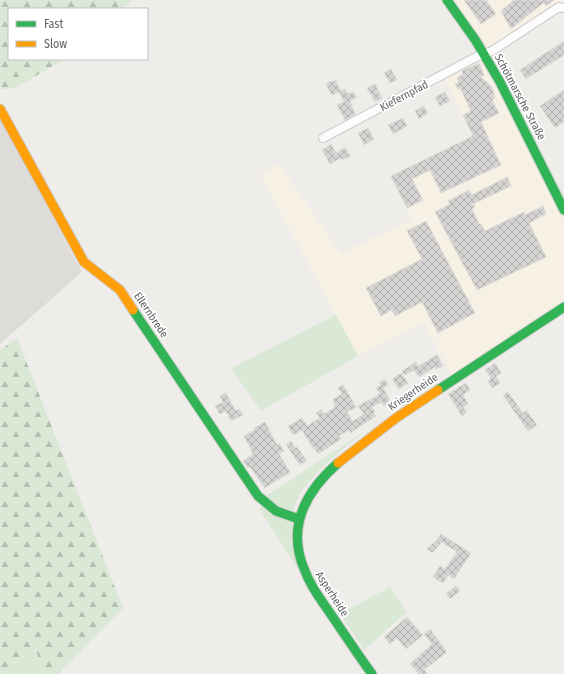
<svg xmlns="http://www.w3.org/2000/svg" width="564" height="674" viewBox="0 0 564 674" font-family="'Fira Sans Condensed',sans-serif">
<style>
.commercial{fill:#f6f1e4}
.industrial{fill:#dedcd9}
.green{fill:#d9e9d6}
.forest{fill:url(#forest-firs)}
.building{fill:url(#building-cross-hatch);stroke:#dddcd8}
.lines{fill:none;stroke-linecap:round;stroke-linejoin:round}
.street-casing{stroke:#cbcbcb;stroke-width:10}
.fast-casing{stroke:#cbcbca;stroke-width:11}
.slow-casing{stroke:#cbcbca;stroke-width:11}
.street{stroke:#fcfcfc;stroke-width:8}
.fast{stroke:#30b455;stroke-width:9}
.slow{stroke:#ff9f0a;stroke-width:9}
.labels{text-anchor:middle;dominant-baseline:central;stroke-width:3.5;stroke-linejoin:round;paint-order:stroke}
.street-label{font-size:11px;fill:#5f6266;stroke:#fff}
</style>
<defs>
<pattern id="forest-firs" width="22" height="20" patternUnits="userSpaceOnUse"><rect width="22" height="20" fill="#d9e9d6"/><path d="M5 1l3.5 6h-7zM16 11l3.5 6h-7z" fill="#b3c0b1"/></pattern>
<pattern id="building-cross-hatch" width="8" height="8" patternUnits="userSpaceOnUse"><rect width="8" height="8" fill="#d5d4d2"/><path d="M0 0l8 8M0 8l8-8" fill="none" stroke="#b0afae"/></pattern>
</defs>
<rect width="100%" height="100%" fill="#eeede9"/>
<g class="commercial">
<path d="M453,0H564V4L562,3L494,46L489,48L483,47Z"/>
<path d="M482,58L541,173L564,223V300L452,376L424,323L358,356L260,174L279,164L341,253L412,219L391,176L472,137L444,78Z"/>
</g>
<path class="industrial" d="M0,118L82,272L0,344Z"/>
<g class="green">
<path d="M336,315L358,356L261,411L231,368Z"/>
<path d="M368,429C345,448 297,482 293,513C291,532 296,552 299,571L260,510L265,497Z"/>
<path d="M390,587L407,612L364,650L340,614Z"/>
<path d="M35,648L44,674H0V672Z"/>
</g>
<g class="forest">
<path d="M0,0H132L122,9H9V59H65L15,88L0,89Z"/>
<path d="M17,338L123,608L58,674H44L35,648L0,672V350Z"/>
</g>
<g class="building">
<path d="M464,0H486L496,14L481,24Z"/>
<path d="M514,0H554L546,6L543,3L511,29L501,11Z"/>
<path d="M564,41V55L526,79L520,70Z"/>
<path d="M479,63L484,75L481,77L489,84L492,87L495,98L492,100L499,113L481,122L501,165L441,193L430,170L412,179L423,200L407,208L391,176L473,136L463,115L471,111L460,88L458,89L455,84L459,82L457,78L463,74L462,71Z"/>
<path d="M391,69L397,80L390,83L384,73Z"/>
<path d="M336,80L341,91L345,89L348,94L353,92L357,97L350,101L355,114L345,120L337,105L344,102L339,92L332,95L326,85L329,81L332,82Z"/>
<path d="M375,84L382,98L375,102L367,88Z"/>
<path d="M564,90V122L555,128L540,106Z"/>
<path d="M445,92L450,101L440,106L435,97Z"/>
<path d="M424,106L428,113L419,119L415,111Z"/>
<path d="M403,118L407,126L393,134L388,125Z"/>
<path d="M368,128L374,139L364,145L358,133Z"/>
<path d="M331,144L336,153L345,147L350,156L342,160L341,158L330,164L322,150Z"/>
<path d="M507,177L511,186L473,204L475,206L472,209L479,224L480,223L485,231L524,212L525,215L543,206L546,214L529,223L546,257L477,290L435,212L450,204L448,201L469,190L472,195Z"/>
<path d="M426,221L475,313L438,333L422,302L395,316L392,310L381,316L366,288L422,259L407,231Z"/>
<path d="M437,355L443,366L436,369L435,367L419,377L414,370L405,375L402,371L416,362L418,366L422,364Z"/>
<path d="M495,363L501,373L496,376L500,383L492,388L488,381L491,378L485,370Z"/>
<path d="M401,373L408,383L399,389L392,379Z"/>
<path d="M385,379L388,385L383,388L391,402L384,406L381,402L372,407L375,412L373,413L376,416L350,433L349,430L339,436L341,439L318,454L313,447H312L302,430L293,435L288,426L302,418L307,426L320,418L316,413L321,409L324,414L335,407L333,399L342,394L338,388L343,385L356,407L347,412L353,421L364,414L358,406L380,394L376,388L381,385L379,383Z"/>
<path d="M466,383L470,390L463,395L468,404L463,407L467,412L462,416L448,394Z"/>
<path d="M508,392L523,413L526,410L537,425L528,431L503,395Z"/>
<path d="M226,393L236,411L239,409L243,415L231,421L226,411L220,414L215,406L223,402L220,396Z"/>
<path d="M265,422L277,445L279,443L284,451L279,454L290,472L265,488L250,467L248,468L243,461L253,454L244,436L255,430L254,428Z"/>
<path d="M291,441L295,448L297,447L307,461L300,465L286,445Z"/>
<path d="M441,534L471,553L454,579L448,575L443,583L433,577L440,566L445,569L457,552L442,542L432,553L427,549L433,543L434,544Z"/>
<path d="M456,586L460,591L450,599L446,594Z"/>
<path d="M407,617L423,635L406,649L397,638L390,644L384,637Z"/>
<path d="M430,629L447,652L424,670L428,674H419L410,664L432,644L424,634Z"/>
</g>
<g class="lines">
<g class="street-casing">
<path id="street" d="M323,138L476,57L492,51L559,7L564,8"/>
</g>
<g class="fast-casing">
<g id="fast">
<path d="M447,0L476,41L500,82L564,210"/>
<path d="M133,310L258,496L276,511L299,519"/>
<path d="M438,390L564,307"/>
<path d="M338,463C305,492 286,528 305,571C311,588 322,601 332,616C345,635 358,655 372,674"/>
</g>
</g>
<g class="slow-casing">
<g id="slow">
<path d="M0,109L84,262L120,290L133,310"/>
<path d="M338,463L396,418L438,390"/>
</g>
</g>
<use href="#street" class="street"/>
<use href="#fast" class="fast"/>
<use href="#slow" class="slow"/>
</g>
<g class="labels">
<g class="street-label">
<text transform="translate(404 96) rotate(-28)">Kiefernpfad</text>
<text transform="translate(520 97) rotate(62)">Schötmarsche Straße</text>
<text transform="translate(151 315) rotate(56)">Ellernbrede</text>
<text transform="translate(413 392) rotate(-34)">Kriegerheide</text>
<text transform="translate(332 594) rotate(57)">Asperheide</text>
</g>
</g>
<rect x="8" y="8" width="140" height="52" fill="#ffffff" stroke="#bfc0c2"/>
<rect x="16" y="21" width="20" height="6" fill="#30b455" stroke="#bfc0c2"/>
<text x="44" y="28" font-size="12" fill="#5f6266">Fast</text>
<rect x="16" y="41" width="20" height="6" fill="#ff9f0a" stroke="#bfc0c2"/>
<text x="44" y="48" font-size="12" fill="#5f6266">Slow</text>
</svg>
